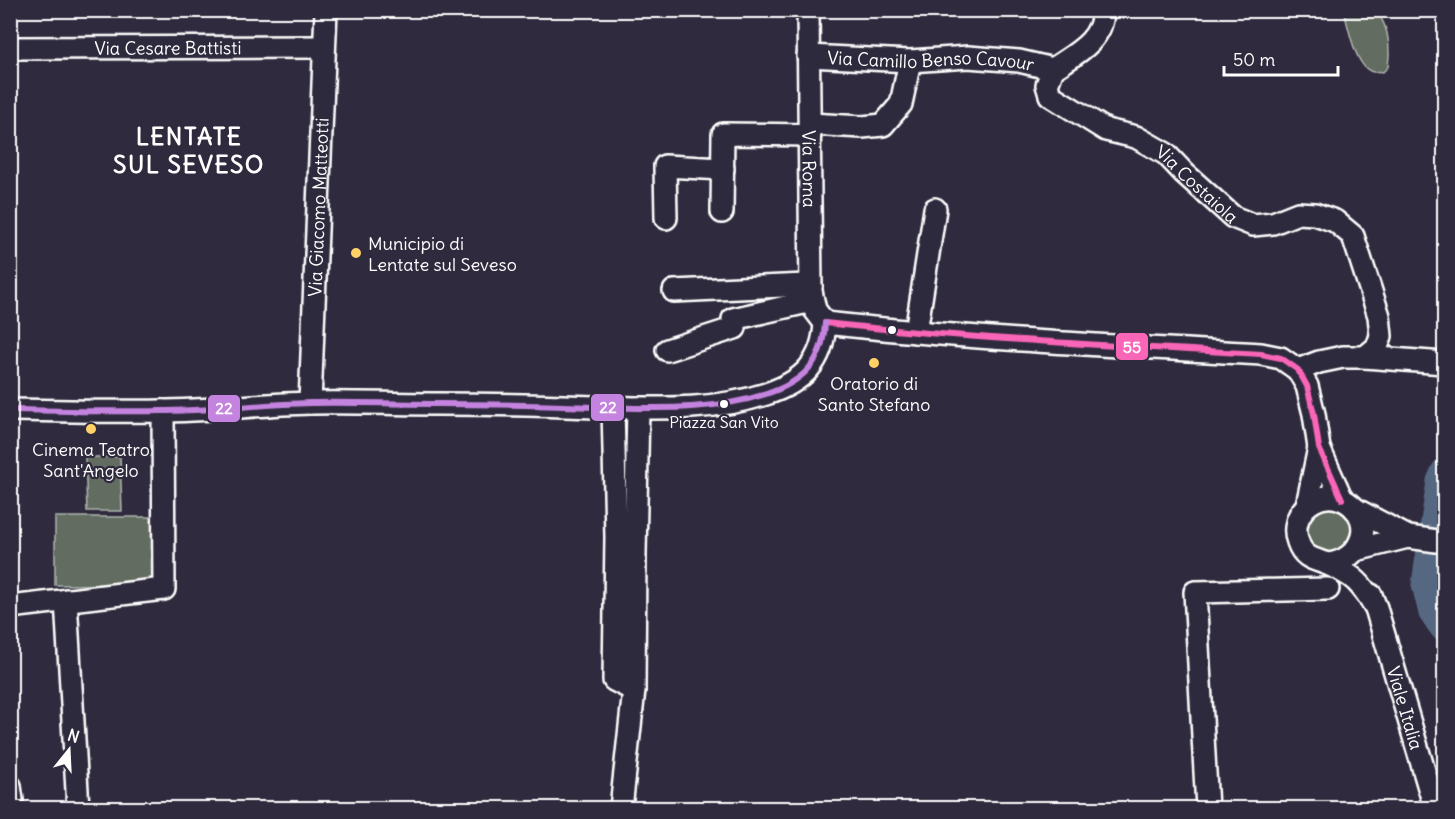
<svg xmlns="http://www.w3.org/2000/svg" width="1455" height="819" viewBox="0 0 1455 819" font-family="Delius,sans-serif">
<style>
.green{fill:#626c61;stroke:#b0b6b0;stroke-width:1.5}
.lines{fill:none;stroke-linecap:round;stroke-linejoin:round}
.river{stroke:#566781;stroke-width:27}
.minor-casing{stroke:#fff;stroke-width:26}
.minor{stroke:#2f2a3d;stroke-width:21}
.bus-1-casing{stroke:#2f2a3d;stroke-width:10}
.bus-2-casing{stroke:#2f2a3d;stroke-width:10}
.bus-1{stroke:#fa66b7;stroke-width:6}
.bus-2{stroke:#c483df;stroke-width:6}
.poi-dot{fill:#ffd166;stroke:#2f2a3d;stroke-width:2}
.bus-dot{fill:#fff;stroke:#2f2a3d;stroke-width:2}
.labels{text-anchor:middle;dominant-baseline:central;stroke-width:4.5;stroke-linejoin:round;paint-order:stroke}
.bus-label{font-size:16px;fill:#fff;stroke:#2f2a3d}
.street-label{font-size:18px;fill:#fff;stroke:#2f2a3d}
.poi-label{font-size:18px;fill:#fff;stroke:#2f2a3d}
.district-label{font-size:24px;font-weight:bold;letter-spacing:1.5px;fill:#fff;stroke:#2f2a3d}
.line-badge{stroke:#2f2a3d;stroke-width:2}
.badge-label{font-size:16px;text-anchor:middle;font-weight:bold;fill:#fff}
</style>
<rect width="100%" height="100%" fill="#2f2a3d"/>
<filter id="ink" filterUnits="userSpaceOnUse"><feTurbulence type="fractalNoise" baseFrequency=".0167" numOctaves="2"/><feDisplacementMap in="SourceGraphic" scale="12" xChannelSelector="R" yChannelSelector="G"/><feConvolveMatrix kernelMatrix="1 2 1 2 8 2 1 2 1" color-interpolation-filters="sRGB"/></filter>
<g filter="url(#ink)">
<g class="green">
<path d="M1344,11H1378C1379,16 1382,19 1384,24C1390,38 1390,52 1388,67L1383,72C1380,71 1376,72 1373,72C1355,68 1348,25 1344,11Z"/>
<path d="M85,457H120L122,511H87Z"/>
<path d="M1332,500L1358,523L1342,556L1313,555L1301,518Z"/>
<path d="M55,517H153L154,584L55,585Z"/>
</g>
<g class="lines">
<path class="river" d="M1444,472L1440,481L1425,584L1432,613L1444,629"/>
<g class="minor-casing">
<g id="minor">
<path id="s1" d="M808,10L811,291L815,310L825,323"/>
<path id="s2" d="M10,48L324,47"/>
<path id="s3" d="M808,56L910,61L968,57L1019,61L1053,69"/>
<path id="s4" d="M1053,69L1047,85L1050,95L1106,130L1136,137L1166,154L1184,173L1233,217L1253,225L1273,223L1298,213L1315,214L1335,221L1353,236L1379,316L1381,336L1377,347L1365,357"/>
<path d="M1053,69C1075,54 1103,41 1103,10"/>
<path d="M810,124L862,127L883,125L901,104L910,61"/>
<path d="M722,212L723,134L810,135"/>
<path d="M666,218L665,166L723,169"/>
<path d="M674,291L806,285L811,286"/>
<path d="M825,323C970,339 1115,346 1261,354L1281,358L1298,370L1307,386L1314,414L1319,448L1342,499"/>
<path d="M916,332L935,209"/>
<path d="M667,350L735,328L733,319L812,301"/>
<path d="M1298,370L1319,362L1343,357H1365L1444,363"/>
<path id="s5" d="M310,403L326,10"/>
<path d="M613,407L616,537L614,680L634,690"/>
<path d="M10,410C60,411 110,412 160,411C210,411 260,404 310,403C352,402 394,404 437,404C490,404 542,405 595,407C652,408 711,412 766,394C803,382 823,362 825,323"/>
<path d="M1307,505L1319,448"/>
<path d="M1355,509L1408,537"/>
<path d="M1356,550L1408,537L1444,542"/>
<path d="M1327,564C1361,562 1377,521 1347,502C1320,485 1287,513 1298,542C1304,560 1316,559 1330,565C1337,568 1344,572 1350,576C1362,584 1369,597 1376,608"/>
<path id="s6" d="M1371,595L1376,608L1435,808"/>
<path d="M66,600L78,808"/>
<path d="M10,607L164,589L163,411"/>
<path d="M10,786L12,800L10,806"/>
<path d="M621,808L634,690L635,554L638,408"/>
<path d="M1207,808L1195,592L1328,589"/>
</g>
</g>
<use href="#minor" class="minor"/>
<g class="bus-1-casing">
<path id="bus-1" d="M825,323C970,339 1115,346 1261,354L1281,358L1298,370L1307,386L1314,414L1319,448L1342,499"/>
</g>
<g class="bus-2-casing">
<path id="bus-2" d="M10,410C60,411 110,412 160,411C210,411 260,404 310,403C352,402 394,404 437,404C490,404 542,405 595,407C652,408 711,412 766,394C803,382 823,362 825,323"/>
</g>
<use href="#bus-1" class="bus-1"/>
<use href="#bus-2" class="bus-2"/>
</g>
</g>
<g class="poi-dot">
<circle cx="356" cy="253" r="6"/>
<circle cx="874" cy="363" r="6"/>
<circle cx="91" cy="429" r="6"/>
</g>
<g class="bus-dot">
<circle cx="892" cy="330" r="5"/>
<circle cx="724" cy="404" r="5"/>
</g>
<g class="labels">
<g class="bus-label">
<text x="724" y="422">Piazza San Vito</text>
</g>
<g class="street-label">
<text stroke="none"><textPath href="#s2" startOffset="158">Via Cesare Battisti</textPath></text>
<text stroke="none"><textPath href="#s3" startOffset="123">Via Camillo Benso Cavour</textPath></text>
<text stroke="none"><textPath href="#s1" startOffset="159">Via Roma</textPath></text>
<text stroke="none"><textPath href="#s4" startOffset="202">Via Costaiola</textPath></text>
<text stroke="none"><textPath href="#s5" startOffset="196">Via Giacomo Matteotti</textPath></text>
<text stroke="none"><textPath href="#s6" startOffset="118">Viale Italia</textPath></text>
</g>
<g class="poi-label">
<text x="368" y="243" text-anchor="start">Municipio di<tspan x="368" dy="21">Lentate sul Seveso</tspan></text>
<text x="874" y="383">Oratorio di<tspan x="874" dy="21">Santo Stefano</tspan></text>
<text x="91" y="449">Cinema Teatro<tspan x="91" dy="21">Sant'Angelo</tspan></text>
</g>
<g class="district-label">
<text x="189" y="136">LENTATE<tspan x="189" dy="28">SUL SEVESO</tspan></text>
</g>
</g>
<g class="line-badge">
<rect x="1115" y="332" width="34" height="29" rx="6" fill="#fa66b7"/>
<rect x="590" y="393" width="35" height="29" rx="6" fill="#c483df"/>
<rect x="207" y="394" width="34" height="29" rx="6" fill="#c483df"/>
</g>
<g class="badge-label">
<text x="1132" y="353">55</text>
<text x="608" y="413">22</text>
<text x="224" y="414">22</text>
</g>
<rect width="1455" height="819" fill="none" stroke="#2f2a3d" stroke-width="36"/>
<rect x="18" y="18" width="1419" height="783" fill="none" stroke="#fff" stroke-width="2" filter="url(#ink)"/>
<g transform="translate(69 750) rotate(18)" stroke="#2f2a3d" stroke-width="4.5" paint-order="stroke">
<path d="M0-4.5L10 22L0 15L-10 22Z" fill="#ffffff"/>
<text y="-9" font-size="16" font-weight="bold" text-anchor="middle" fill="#ffffff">N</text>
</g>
<path d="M1224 66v9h114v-9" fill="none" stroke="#ffffff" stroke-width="3"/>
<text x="1233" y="66" font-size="18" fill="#ffffff" stroke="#2f2a3d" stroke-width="4.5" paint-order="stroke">50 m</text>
</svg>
